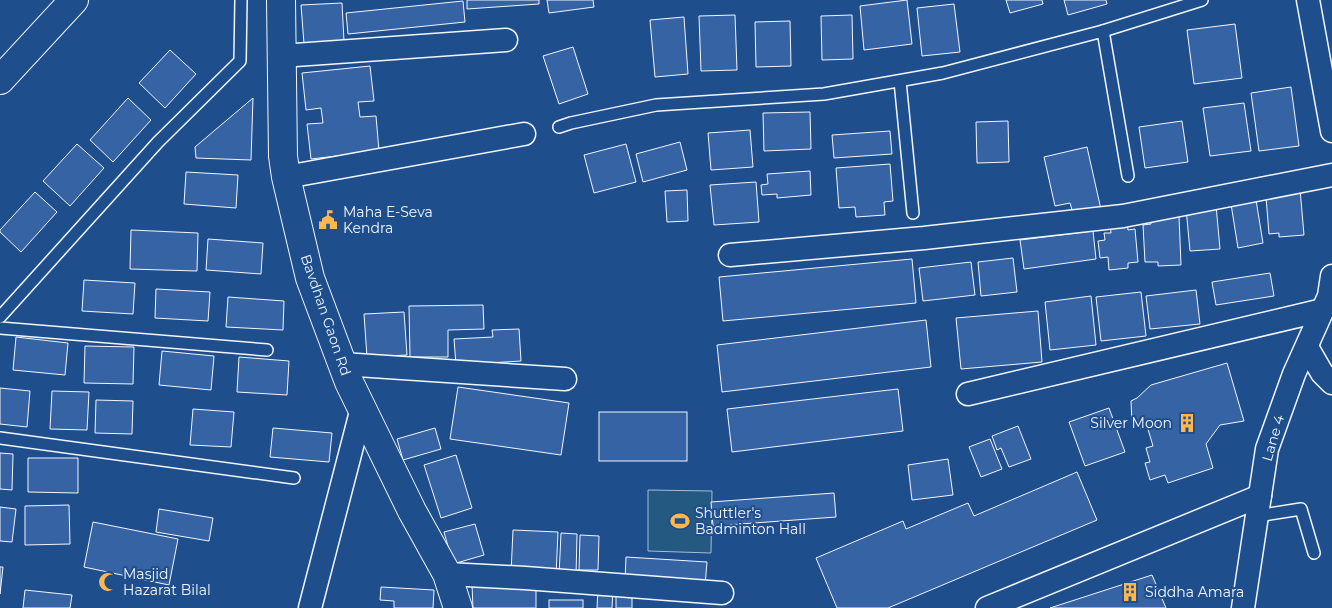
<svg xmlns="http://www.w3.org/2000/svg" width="1332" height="608" viewBox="0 0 1332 608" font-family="Montserrat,sans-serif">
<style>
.green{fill:#245a82;stroke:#a8bbd7}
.building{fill:#3563a3;stroke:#f2f6ff}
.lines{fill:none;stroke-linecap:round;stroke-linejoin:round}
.lane-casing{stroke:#f2f6ff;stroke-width:14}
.street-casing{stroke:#f2f6ff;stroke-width:25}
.secondary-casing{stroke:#f2f6ff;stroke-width:30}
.lane{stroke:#1f4e8c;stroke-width:11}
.street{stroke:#1f4e8c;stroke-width:22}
.secondary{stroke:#1f4e8c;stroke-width:28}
.labels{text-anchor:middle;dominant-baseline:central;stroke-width:4;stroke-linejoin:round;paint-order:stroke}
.poi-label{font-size:14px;fill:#f2f6ff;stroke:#1f4e8c;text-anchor:start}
.street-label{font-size:14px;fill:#f2f6ff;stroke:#1f4e8c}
</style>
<rect width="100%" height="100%" fill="#1f4e8c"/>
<path class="green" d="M648,490L712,491L711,553L648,551Z"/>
<g class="building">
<path d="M467,0H539V4L467,9Z"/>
<path d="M547,0H593L594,7L549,13Z"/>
<path d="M907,0L912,44L864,50L860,6Z"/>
<path d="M1006,0H1042L1043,4L1010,13Z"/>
<path d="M1064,0H1106L1107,4L1068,15Z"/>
<path d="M463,1L465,22L348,34L346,13Z"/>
<path d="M342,3L344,41L304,44L301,5Z"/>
<path d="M954,4L960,52L922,56L917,8Z"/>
<path d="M735,15L737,70L701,71L699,16Z"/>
<path d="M852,15L853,59L822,60L821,16Z"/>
<path d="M684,17L688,74L655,77L650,20Z"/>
<path d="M790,21L791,66L756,67L755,22Z"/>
<path d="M1235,24L1242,78L1194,84L1187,30Z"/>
<path d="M573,47L588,94L559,104L543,56Z"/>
<path d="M170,50L196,74L165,108L139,83Z"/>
<path d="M370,66L374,101L358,102L360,117L376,116L379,151L311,159L307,124L323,123L321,108L306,110L302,73Z"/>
<path d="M1291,87L1299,146L1259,151L1251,93Z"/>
<path d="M128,98L151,120L113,162L90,140Z"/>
<path d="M253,98L251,160L196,158L195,147Z"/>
<path d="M1244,103L1251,151L1210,156L1203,108Z"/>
<path d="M810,112L811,149L764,151L763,113Z"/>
<path d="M1008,121L1009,162L977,163L976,122Z"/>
<path d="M1182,121L1188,162L1145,168L1139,127Z"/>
<path d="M750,130L753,167L711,170L708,133Z"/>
<path d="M890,131L892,154L834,158L832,135Z"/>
<path d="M680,142L687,170L643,182L636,154Z"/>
<path d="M77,144L104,168L70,206L43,181Z"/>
<path d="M626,144L636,182L594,193L584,155Z"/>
<path d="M1087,147L1102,214L1075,220L1070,203L1055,206L1044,157Z"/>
<path d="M890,164L893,201L884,202L885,215L856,217L855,207L839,208L836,168Z"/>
<path d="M810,171L811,195L777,198V194L762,195L761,185L768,184L767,174Z"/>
<path d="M186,172L238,175L236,208L184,204Z"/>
<path d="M756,182L759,222L714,225L710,185Z"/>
<path d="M1300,189L1304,235L1279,237V233L1269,234L1266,197L1285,196V190Z"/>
<path d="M687,190L688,221L667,222L665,191Z"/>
<path d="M35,192L57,212L21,252L0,232V230Z"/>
<path d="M1256,200L1263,243L1238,248L1231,204Z"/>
<path d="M1216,205L1220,249L1190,251L1186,208Z"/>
<path d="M1179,216L1181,265L1158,266V262H1145L1143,225L1151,224L1150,217Z"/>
<path d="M1127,222L1128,230L1135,229L1138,262L1128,263V268L1109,270L1108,257L1100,258L1098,241L1105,240L1104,233H1111L1110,224Z"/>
<path d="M131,230L198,233L197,271L130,269Z"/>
<path d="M1093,231L1096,259L1024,269L1020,240Z"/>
<path d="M208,239L263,243L261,274L206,270Z"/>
<path d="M1013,258L1017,292L981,296L978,262Z"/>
<path d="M912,259L916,303L723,321L719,277Z"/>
<path d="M971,262L975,295L923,301L919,268Z"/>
<path d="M1270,273L1274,296L1216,305L1212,282Z"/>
<path d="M84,280L135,283L133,314L82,311Z"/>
<path d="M156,289L210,292L208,321L155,318Z"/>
<path d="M1196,290L1200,324L1150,329L1146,296Z"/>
<path d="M1141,292L1146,336L1101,341L1096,297Z"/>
<path d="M1091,296L1096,345L1050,350L1045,302Z"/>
<path d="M228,297L284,301L283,330L226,327Z"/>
<path d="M483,305L484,329L448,330V357H410L409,306Z"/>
<path d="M1038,311L1042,362L961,369L956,318Z"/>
<path d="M404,312L407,355L367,357L364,314Z"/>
<path d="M926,320L931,367L722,392L717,345Z"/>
<path d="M519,329L521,361L456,365L454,339L493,337L492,330Z"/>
<path d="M16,337L68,343L65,375L13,370Z"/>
<path d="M85,346L134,347L133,384L84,383Z"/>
<path d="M162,351L214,356L211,390L159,385Z"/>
<path d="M239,357L289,361L287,395L237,392Z"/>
<path d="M1227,363L1244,421L1220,425L1206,444L1213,468L1168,483L1165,475L1150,480L1145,463L1150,462L1146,448L1153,446L1147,426L1140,428L1138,422L1132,423L1131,401L1137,398L1151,385Z"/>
<path d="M458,387L569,403L561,455L450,439Z"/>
<path d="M0,388L30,391L27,427L0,424Z"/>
<path d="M898,389L903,431L732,452L727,409Z"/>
<path d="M52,391L89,392L87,430L50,429Z"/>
<path d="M96,400L133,401L132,434L95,433Z"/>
<path d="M1109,408L1125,452L1085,466L1069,422Z"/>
<path d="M193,409L234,412L231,447L190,445Z"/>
<rect x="599" y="412" width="88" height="49"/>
<path d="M1018,426L1031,459L1009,467L1001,448L997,450L992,436Z"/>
<path d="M273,428L332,433L329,462L270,457Z"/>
<path d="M435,428L441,449L403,460L397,439Z"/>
<path d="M990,439L1002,469L981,477L969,447Z"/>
<path d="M0,453L13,454L12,490L0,489Z"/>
<path d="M456,455L472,508L441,518L424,465Z"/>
<path d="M28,458H78V493L28,492Z"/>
<path d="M948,459L953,495L912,500L908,465Z"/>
<path d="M1077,472L1097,520L888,608H837L816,558L903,521L906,529L968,503L974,516Z"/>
<path d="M834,493L836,517L713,526L711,502Z"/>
<path d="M69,505L70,544L25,545V506Z"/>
<path d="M0,507L16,509L12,542L0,541Z"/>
<path d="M159,509L213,518L209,541L156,532Z"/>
<path d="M93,522L178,539L169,585L84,567Z"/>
<path d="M475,524L484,555L453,564L444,532Z"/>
<path d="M513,530L558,532L556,576L511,573Z"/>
<path d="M561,533L577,534L576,577L559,576Z"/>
<path d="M580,535L599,536L598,570H579Z"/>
<path d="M626,557L707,562L705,586L625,581Z"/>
<path d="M0,567H3L0,594Z"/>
<path d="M1152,575L1166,608H1050Z"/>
<path d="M472,585H536V608H473Z"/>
<path d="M381,587L434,590L433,608H394V601L380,600Z"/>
<path d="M25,590L72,595L70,608H23Z"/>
<path d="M598,590H613L612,608H597Z"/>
<path d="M616,591L632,592V608H616Z"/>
<rect x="549" y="600" width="34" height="8"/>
</g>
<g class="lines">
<g class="lane-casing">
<g id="lane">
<path d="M1103,31L1128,176"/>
<path d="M900,81L913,213"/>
<path d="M559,127L571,123L656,105L824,94L943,73L1103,31L1202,0"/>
<path d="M0,317L158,142L240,61L241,0"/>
<path d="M0,328L267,350"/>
<path d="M0,438L294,478"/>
<path d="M1257,516L1301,509L1314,553"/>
</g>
</g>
<g class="street-casing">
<g id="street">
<path d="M1308,0L1332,131"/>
<path d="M281,56L506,40"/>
<path d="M286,177L524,134"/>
<path d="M730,255L924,238L1123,216L1332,175"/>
<path d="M1307,347L1322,373L1332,383"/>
<path d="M342,364L565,379"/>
<path d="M968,394L1323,310"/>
<path d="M447,574L525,578L722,593"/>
<path d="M310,608L362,408"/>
<path d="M987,608L1260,496"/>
<path d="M1243,608L1267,449L1294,374L1329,296L1332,276"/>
</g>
</g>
<g class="secondary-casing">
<g id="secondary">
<path d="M281,0L283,156L286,177L310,278L349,382L412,511L447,574L458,608"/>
<path d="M0,80L74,0"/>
</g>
</g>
<use href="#lane" class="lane"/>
<use href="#street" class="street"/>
<use href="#secondary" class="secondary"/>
</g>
<defs>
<g id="civic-bare" transform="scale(1.5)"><path d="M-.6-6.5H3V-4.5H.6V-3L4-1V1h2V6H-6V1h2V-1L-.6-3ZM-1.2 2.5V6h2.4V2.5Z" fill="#ffb74d" stroke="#1f4e8c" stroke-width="2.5" paint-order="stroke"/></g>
<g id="building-bare" transform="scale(1.5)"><path d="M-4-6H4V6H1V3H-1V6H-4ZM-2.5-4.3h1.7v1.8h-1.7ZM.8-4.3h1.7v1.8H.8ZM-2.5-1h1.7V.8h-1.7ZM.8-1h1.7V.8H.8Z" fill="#ffb74d" stroke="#1f4e8c" stroke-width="2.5" paint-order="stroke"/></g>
<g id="stadium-bare" transform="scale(1.5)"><path d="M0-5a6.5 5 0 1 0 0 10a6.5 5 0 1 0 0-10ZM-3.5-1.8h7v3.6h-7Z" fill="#ffb74d" stroke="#1f4e8c" stroke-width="2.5" paint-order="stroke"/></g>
<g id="mosque-bare" transform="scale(1.5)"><path d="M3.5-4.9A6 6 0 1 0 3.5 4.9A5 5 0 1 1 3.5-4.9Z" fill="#ffb74d" stroke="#1f4e8c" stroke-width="2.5" paint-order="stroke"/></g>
</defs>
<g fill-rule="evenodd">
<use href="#civic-bare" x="328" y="220"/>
<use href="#building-bare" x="1187" y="423"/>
<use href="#stadium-bare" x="680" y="521"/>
<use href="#mosque-bare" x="108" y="582"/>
<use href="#building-bare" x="1130" y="592"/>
</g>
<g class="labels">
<g class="poi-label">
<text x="343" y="212">Maha E-Seva<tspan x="343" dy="16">Kendra</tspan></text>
<text x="1172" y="423" text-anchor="end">Silver Moon</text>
<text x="695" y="513">Shuttler's<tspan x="695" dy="16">Badminton Hall</tspan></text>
<text x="123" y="574">Masjid<tspan x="123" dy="16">Hazarat Bilal</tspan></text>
<text x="1145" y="592">Siddha Amara</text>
</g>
<g class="street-label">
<text transform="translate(326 315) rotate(71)">Bavdhan Gaon Rd</text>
<text transform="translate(1273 438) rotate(-74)">Lane 4</text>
</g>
</g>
</svg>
